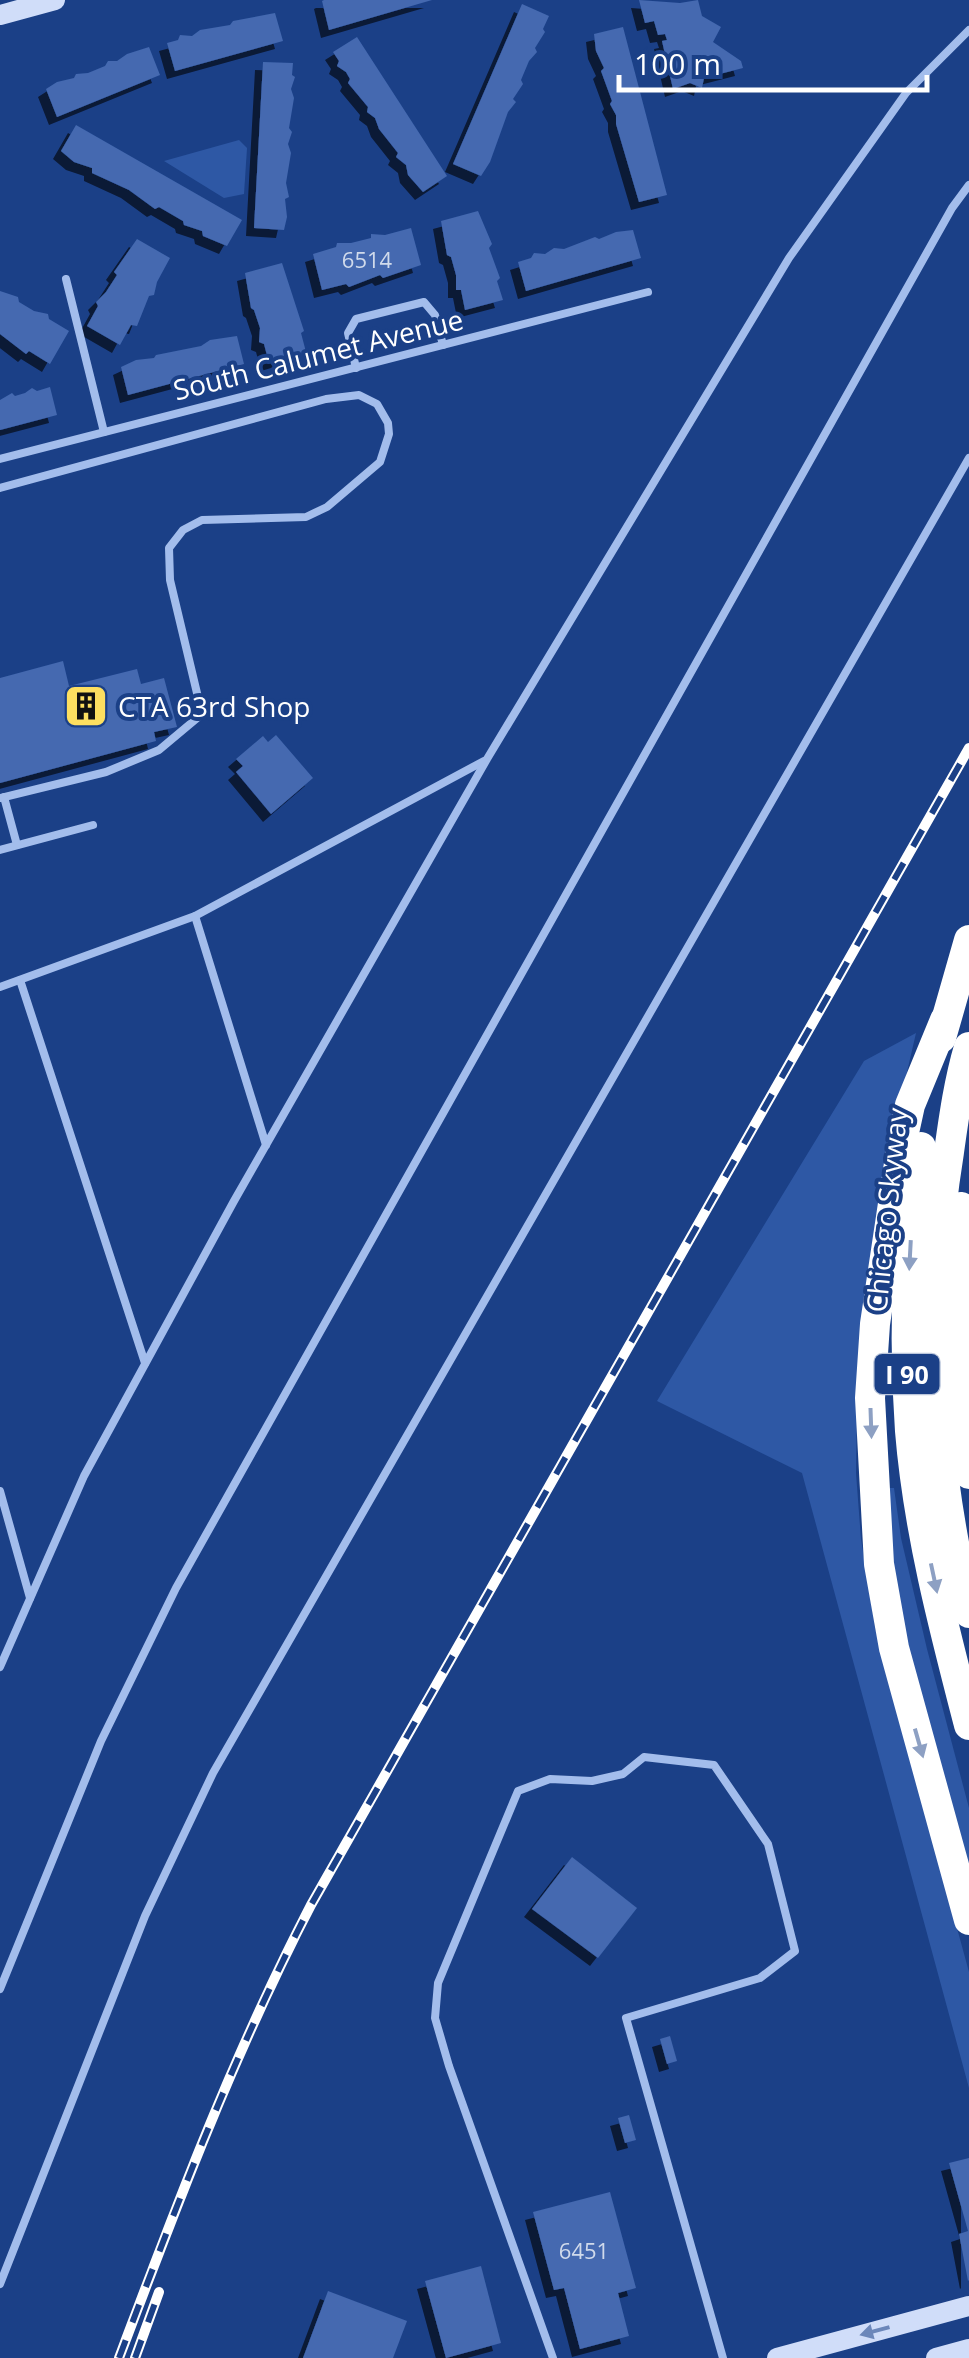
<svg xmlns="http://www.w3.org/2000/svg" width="969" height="2358" viewBox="0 0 969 2358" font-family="'Open Sans',sans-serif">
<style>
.green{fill:#2e58a5}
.building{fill:#4469b0;filter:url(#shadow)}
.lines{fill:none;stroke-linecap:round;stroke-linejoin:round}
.lane{stroke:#a3bdec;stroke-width:8}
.secondary{stroke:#d0ddf9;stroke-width:20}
.highway{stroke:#fff;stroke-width:30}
.rail-casing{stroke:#fff;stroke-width:10}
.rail{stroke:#1b4087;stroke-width:6;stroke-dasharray:19;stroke-linecap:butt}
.oneway{fill:#8da0c3}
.oneway2{fill:#6c87ba}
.labels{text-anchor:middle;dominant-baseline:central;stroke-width:8;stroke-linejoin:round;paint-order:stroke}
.number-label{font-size:22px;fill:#d0daeb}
.shield{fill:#1b4087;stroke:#bbc6db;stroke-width:2.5}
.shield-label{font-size:25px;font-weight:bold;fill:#fff}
.street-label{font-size:28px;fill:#fff;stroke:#1b4087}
.poi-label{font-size:28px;fill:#fff;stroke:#1b4087;text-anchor:start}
</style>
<defs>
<filter id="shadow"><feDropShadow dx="-8" dy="8" stdDeviation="0" flood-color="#0009"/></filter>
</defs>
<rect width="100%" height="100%" fill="#1b4087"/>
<g class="green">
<path d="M239,140L247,148L244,194L224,198L164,161Z"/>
<path d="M916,1033L889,1150L857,1401L856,1473L861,1539L875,1628L969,1972V2088L802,1473L657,1401L864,1061Z"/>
<path d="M887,1488H894L901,1538L927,1649L969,1808V1870C935,1746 890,1618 887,1488Z"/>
</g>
<g class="building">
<path d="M432,0L329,30L322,1L324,0Z"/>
<path d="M639,0L680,3L698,0L702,16L721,27L713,42L741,61L743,68L704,78L702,88L690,83L673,89L662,41L667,40L665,34L658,35L654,21L645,23Z"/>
<path d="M522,4L549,16L543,29L545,32L535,48L537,52L529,61L521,80L523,84L513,99L516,102L508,112L490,162L481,176L453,164Z"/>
<path d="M275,13L283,41L175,71L167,43L178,40L180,35L192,36L200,30L230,25L233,21Z"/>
<path d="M623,27L667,195L639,202L616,124V115L610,104L612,101L601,71L604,68L596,51L594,34Z"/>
<path d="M357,37L447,176L423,192L408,175L406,165L396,157L398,153L379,129L375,118L367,112L368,107L348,83L350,79L346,72L337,66L339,61L333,52Z"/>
<path d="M149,47L160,75L57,117L46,89L57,82L74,78L76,74L88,73L105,66L108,61H117L127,54Z"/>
<path d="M263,62L293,63L292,75L295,77L291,89L294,98L289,128L292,132L288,144L291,153L286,183L289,197L285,199L287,217L284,230L254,228Z"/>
<path d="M76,125L242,220L227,246L203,236L202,231L184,225L183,221L159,207L155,209L129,190L92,173V168L74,162L61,151Z"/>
<path d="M478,211L492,244L489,248L500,278L497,281L503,300L465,310L461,290H456V275L451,257L447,255L441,221Z"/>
<path d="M411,228L421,265L383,278L380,275L349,287L346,284L322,290L313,254L336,247L337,243H351L371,238V234L385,235Z"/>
<path d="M633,230L641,258L526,291L518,262L531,258L534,253L545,254L554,248L564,249L595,237L599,239L616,232Z"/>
<path d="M137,239L170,258L157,282L154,295L149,296L137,326L131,325L120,345L87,326L98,306L96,302L106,292L117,275L114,272Z"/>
<path d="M282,263L304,331L301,333L306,352L269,363L264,344L259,342L260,328L254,310L251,308L245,273Z"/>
<path d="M0,291L18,297L19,302L34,311L48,314L49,319L69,331L50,364L29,351L26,354L0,334Z"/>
<path d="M237,336L244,364L128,395L121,367L136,360L154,358L156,355L201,346L210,340Z"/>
<path d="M50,387L57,415L0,430V400L12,393L15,396L25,393L32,388L37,391Z"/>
<path d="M63,661L69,686L137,669L141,684L164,678L177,727L154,732L156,741L0,783V678Z"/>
<path d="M276,735L313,778L271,814L236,772L243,766L236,759L263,736L268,742Z"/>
<path d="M572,1857L637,1908L598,1958L532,1909Z"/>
<path d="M670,2036L677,2061L667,2064L660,2039Z"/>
<path d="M629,2115L636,2140L625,2143L618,2118Z"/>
<path d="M969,2158V2280L968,2281L959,2234L968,2231L949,2163Z"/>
<path d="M610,2192L636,2288L618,2293L629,2336L580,2349L564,2288L554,2290L533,2212Z"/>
<path d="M481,2266L501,2343L446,2358L425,2281Z"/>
<path d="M328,2291L407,2321L393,2358H303Z"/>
</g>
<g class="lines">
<g class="lane">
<path d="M66,279L104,432"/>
<path d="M356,368L348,333L356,319L424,302L435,315L443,345"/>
<path d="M0,459L648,292"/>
<path d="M0,488L326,399L359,395L377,404L388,423L389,434L380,462L327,507L306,517L202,520L183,530L169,548L170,580L202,714L159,750L106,772L0,798"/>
<path d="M4,797L17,845"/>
<path d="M0,850L93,825"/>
<path d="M195,916L266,1145"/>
<path d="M20,980L145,1363"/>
<path d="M0,987L195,916L484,761"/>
<path d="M0,1491L30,1598"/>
<path d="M0,1667L84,1476L234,1201L487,759L789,258L906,93L969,30"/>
<path d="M0,1989L101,1741L176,1588L952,208L969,185"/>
<path d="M0,2284L145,1916L213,1773L969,458"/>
<path d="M553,2358L449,2066L435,2018L438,1983L518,1791L550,1779L592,1781L623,1774L644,1757L714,1765L768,1844L795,1951L760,1978L626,2018L723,2358"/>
</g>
<g class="secondary">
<path d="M0,15L55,0"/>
<path d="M777,2358L969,2306"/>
<path d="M936,2358L969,2349"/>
</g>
<g class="highway">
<path d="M945,1020L910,1105L903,1137L875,1324L870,1398L879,1564L894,1648L969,1920"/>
<path d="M941,1038L969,940"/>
<path d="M969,1047C959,1081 954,1116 949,1152C924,1306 932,1462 969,1613"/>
<path d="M921,1147C907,1241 903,1336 910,1431C918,1530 944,1629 969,1725"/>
<path d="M961,1207C954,1297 956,1384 969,1474"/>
</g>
<g class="rail-casing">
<g id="rail">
<path d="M119,2358C177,2204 235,2051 311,1905L969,748"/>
<path d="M135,2358L159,2292"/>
</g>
</g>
<use href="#rail" class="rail"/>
</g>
<defs><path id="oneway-solid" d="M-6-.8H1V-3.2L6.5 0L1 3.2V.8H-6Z" transform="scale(2.5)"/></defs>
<g class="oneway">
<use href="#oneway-solid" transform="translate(910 1255) rotate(93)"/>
<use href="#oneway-solid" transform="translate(871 1423) rotate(88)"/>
<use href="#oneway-solid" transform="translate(934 1578) rotate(78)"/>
<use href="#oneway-solid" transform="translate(919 1743) rotate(74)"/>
</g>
<use class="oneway2" href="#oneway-solid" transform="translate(875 2331) rotate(165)"/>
<defs>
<g id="building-square" transform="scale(2.25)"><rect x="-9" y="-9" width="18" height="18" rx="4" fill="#fddf60" stroke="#1b4087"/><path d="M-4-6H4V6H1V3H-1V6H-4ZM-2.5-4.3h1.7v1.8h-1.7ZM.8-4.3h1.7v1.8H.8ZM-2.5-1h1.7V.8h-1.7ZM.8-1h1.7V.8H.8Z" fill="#111"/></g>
</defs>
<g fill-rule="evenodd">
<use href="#building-square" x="86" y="706"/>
</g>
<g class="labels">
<g class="number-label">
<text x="367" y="259">6514</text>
<text x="584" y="2250">6451</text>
</g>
<rect class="shield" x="874.5" y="1354" width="65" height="40" rx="8"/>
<g class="shield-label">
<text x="907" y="1374">I 90</text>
</g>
<g class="street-label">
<text transform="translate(318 354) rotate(-14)">South Calumet Avenue</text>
<text transform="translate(886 1210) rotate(-84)">Chicago Skyway</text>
</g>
<g class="poi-label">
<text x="118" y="706">CTA 63rd Shop</text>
</g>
</g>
<path d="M619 75v15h308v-15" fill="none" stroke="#ffffff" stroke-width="5"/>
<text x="634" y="75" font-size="30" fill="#ffffff" stroke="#1b4087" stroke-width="8" paint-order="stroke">100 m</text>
</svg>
